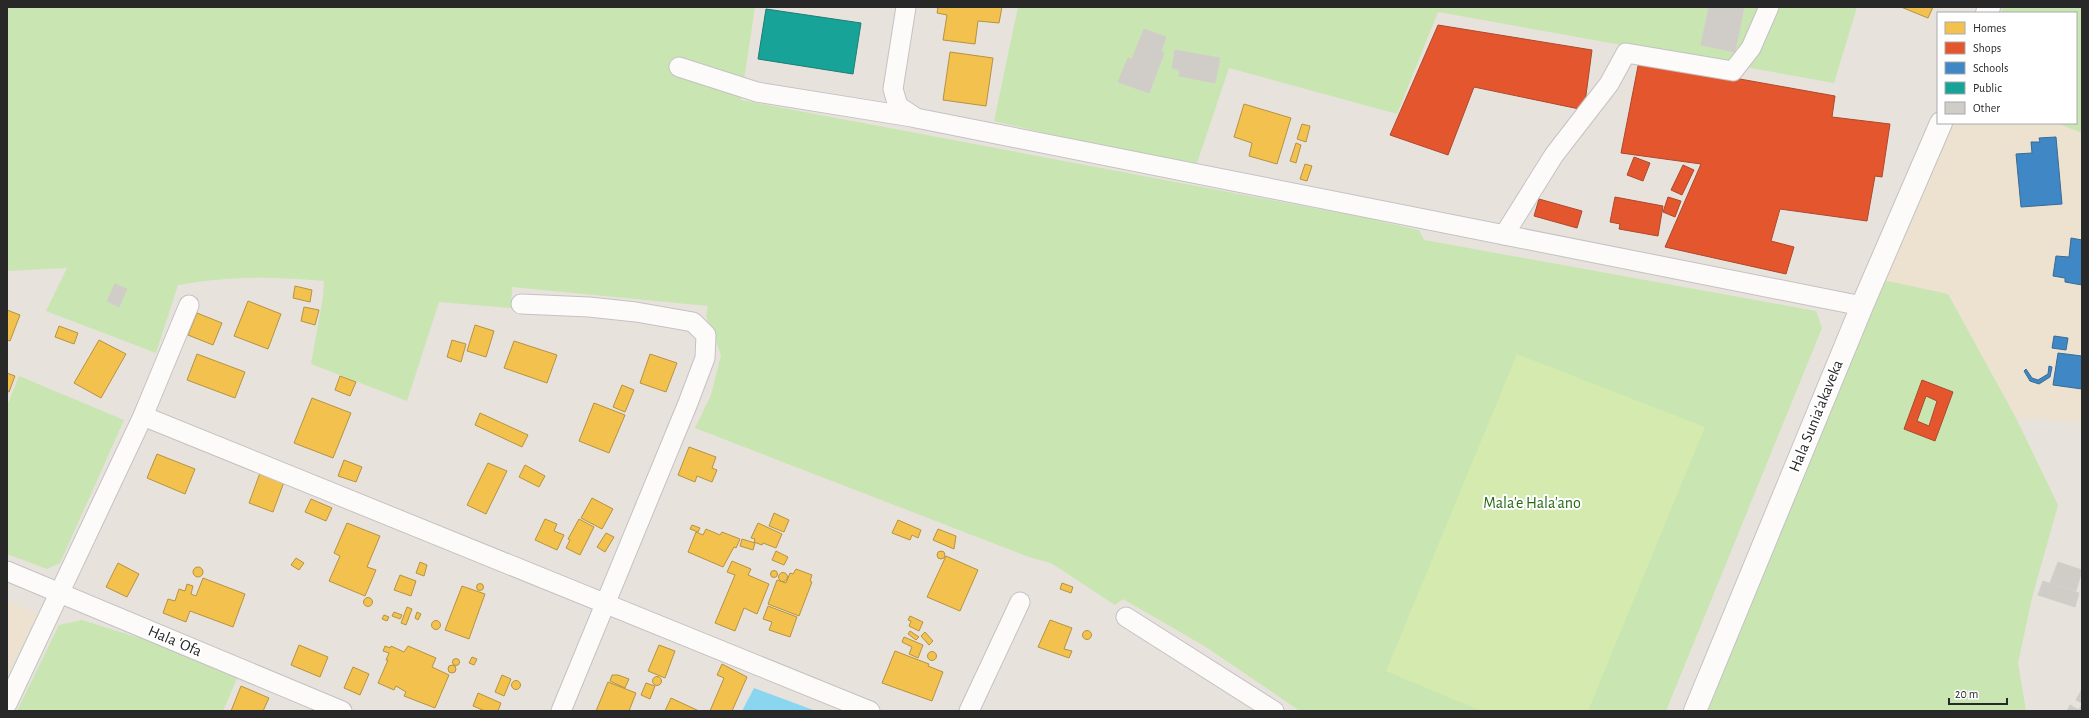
<svg xmlns="http://www.w3.org/2000/svg" width="2089" height="718" viewBox="0 0 2089 718" font-family="'Alegreya Sans',sans-serif">
<style>
.education{fill:#ece2cf}
.green{fill:#c8e5b2}
.pitch{fill:#d5eaae}
.water{fill:#8ad5f0}
.homes{fill:#f2c14e;stroke:#b59343}
.shops{fill:#e4572e;stroke:#ac492c;fill-rule:evenodd}
.schools{fill:#3f88c5;stroke:#386b96}
.public{fill:#17a398;stroke:#1c7e76}
.building{fill:#d0ccc8;stroke:#d2cec9}
.lines{fill:none;stroke-linecap:round;stroke-linejoin:round}
.street-casing{stroke:#c4c2c3;stroke-width:21}
.secondary-casing{stroke:#c4c2c3;stroke-width:24}
.street{stroke:#fcfbfa;stroke-width:19}
.secondary{stroke:#fcfbfa;stroke-width:22}
.labels{text-anchor:middle;dominant-baseline:central;stroke-width:4;stroke-linejoin:round;paint-order:stroke}
.street-label{font-size:16px;fill:#282828;stroke:#fff}
.park-label{font-size:16px;fill:#256913;stroke:#fff}
</style>
<rect width="100%" height="100%" fill="#e8e2dc"/>
<g class="education">
<path d="M1955,123H2057L2082,133V422L2016,418L1948,294L1883,280Z"/>
<path d="M7,600L38,615L7,677Z"/>
</g>
<g class="green">
<path d="M7,7H755L741,100L1361,217L1419,230L1424,240L1816,311L1822,328L1666,711H1300L1206,647L1123,599L1115,605L1051,563L1029,557L695,428L711,395L721,355L706,316L708,306L512,287L511,308L439,302L407,401L311,364L323,297L324,281C276,276 225,276 178,285L156,353L46,311L67,268L7,271Z"/>
<path d="M1018,7H1857L1834,83L1438,12L1397,114L1229,68L1195,169L994,121Z"/>
<path d="M2003,7H2082V133L2057,123H2076V13H2001Z"/>
<path d="M1883,280L1948,294L2016,418L2058,505L2032,598L2018,663L2026,711H1706Z"/>
<path d="M19,376L124,420L60,563L47,569L7,554V406Z"/>
<path d="M82,620L178,650L238,676L223,711H17L59,625Z"/>
</g>
<path class="pitch" d="M1517,354L1705,427L1588,711H1481L1386,671Z"/>
<path class="water" d="M754,688L816,711H742Z"/>
<g class="homes">
<path d="M934,7H1002L999,23L978,21L975,44L943,40L947,15L937,13L938,8Z"/>
<path d="M1901,7H1933L1928,18Z"/>
<path d="M950,52L993,58L986,106L943,100Z"/>
<path d="M1244,104L1291,118L1277,164L1249,156L1252,143L1234,137Z"/>
<path d="M1302,124L1310,126L1306,142L1297,139Z"/>
<path d="M1296,143L1301,145L1296,163L1290,161Z"/>
<path d="M1305,164L1312,166L1307,181L1300,179Z"/>
<path d="M295,286L312,290L310,302L293,298Z"/>
<path d="M248,301L281,314L268,349L234,336Z"/>
<path d="M304,307L319,310L315,325L301,321Z"/>
<path d="M7,310L20,315L10,341L7,340Z"/>
<path d="M197,313L222,323L213,345L188,335Z"/>
<path d="M475,325L494,331L486,357L467,351Z"/>
<path d="M59,326L78,333L74,344L55,337Z"/>
<path d="M99,340L126,354L101,398L74,383Z"/>
<path d="M452,340L466,344L461,362L447,357Z"/>
<path d="M514,341L557,355L547,383L504,368Z"/>
<path d="M197,354L245,372L235,398L187,380Z"/>
<path d="M650,354L677,363L666,392L640,383Z"/>
<path d="M7,373L15,376L9,392L7,391Z"/>
<path d="M340,376L356,382L350,396L335,390Z"/>
<path d="M622,385L634,390L625,412L613,407Z"/>
<path d="M312,398L351,413L333,458L294,443Z"/>
<path d="M594,403L625,415L609,453L579,441Z"/>
<path d="M480,413L528,435L522,447L475,425Z"/>
<path d="M689,447L716,457L712,468L717,470L712,482L697,476L695,482L678,475Z"/>
<path d="M157,454L195,469L185,494L147,478Z"/>
<path d="M344,460L362,467L356,482L338,476Z"/>
<path d="M488,463L507,471L486,514L467,505Z"/>
<path d="M525,465L545,476L539,487L519,477Z"/>
<path d="M260,473L284,482L273,512L249,503Z"/>
<path d="M592,498L613,509L602,529L581,518Z"/>
<path d="M311,499L332,508L326,521L305,512Z"/>
<path d="M774,513L789,520L784,532L769,526Z"/>
<path d="M545,519L557,524L554,531L564,535L557,550L535,540Z"/>
<path d="M579,519L594,527L580,555L566,548L570,540L568,539Z"/>
<path d="M898,520L921,530L918,538L912,535L910,540L892,533Z"/>
<path d="M347,523L380,536L367,567L376,570L365,596L329,581L340,556L334,553Z"/>
<path d="M758,523L782,534L776,548L763,543L762,545L754,542L755,539L751,538Z"/>
<path d="M692,525L700,528L698,532L690,529Z"/>
<path d="M706,529L720,535L722,532L740,539L736,548L734,547L723,567L688,552L696,532L703,535Z"/>
<path d="M938,529L956,536L954,549L933,540Z"/>
<path d="M606,533L614,537L605,552L597,547Z"/>
<path d="M742,539L755,543L753,550L740,546Z"/>
<circle cx="941" cy="555" r="4"/>
<path d="M776,551L788,557L784,565L772,560Z"/>
<path d="M946,556L978,570L960,611L927,597Z"/>
<path d="M296,558L304,563L299,570L291,565Z"/>
<path d="M732,561L751,569L748,575L769,584L757,614L744,608L735,631L715,623L735,575L727,572Z"/>
<path d="M420,562L427,565L424,576L416,573Z"/>
<path d="M118,563L139,574L127,597L106,587Z"/>
<circle cx="198" cy="572" r="5"/>
<path d="M796,569L812,575L810,581L812,582L799,616L768,604L777,580L786,583L790,573L793,574Z"/>
<circle cx="774" cy="574" r="3.5"/>
<circle cx="783" cy="577" r="4.5"/>
<path d="M400,575L416,581L411,596L394,590Z"/>
<path d="M203,578L245,594L233,627L190,611L186,622L163,613L168,599L175,601L179,589L185,591L187,584L193,586L191,594L196,596Z"/>
<path d="M1062,583L1073,587L1071,593L1060,589Z"/>
<circle cx="480" cy="587" r="3.5"/>
<path d="M462,586L485,594L469,639L445,630Z"/>
<circle cx="368" cy="602" r="4.5"/>
<path d="M768,606L797,617L790,637L769,630L772,622L763,619Z"/>
<path d="M407,607L412,609L406,625L401,623Z"/>
<path d="M394,612L402,615L400,619L392,616Z"/>
<path d="M417,612L421,614L418,620L415,618Z"/>
<path d="M384,615L389,617L387,621L382,619Z"/>
<path d="M910,616L923,622L919,631L909,626L911,621L908,620Z"/>
<path d="M1050,620L1072,628L1064,649L1072,651L1069,658L1038,647Z"/>
<circle cx="436" cy="625" r="4.5"/>
<circle cx="1087" cy="635" r="4.5"/>
<path d="M910,631L919,637L916,640L908,634Z"/>
<path d="M925,632L933,641L929,645L921,636Z"/>
<path d="M904,637L923,645L918,658L909,654L912,647L902,642Z"/>
<path d="M299,645L328,657L320,677L291,665Z"/>
<path d="M659,645L675,651L665,678L648,671Z"/>
<path d="M385,646L390,648L391,646L404,652L408,646L436,658L432,667L449,675L435,708L404,696L406,692L396,686L394,690L378,683L388,660H386L389,653L383,651Z"/>
<path d="M895,651L929,664L928,666L943,672L932,701L882,683Z"/>
<circle cx="932" cy="656" r="4.5"/>
<path d="M472,657L477,659L474,665L469,663Z"/>
<circle cx="456" cy="662" r="3.5"/>
<path d="M722,664L747,677L732,711H710L724,678L717,675Z"/>
<circle cx="452" cy="669" r="4"/>
<path d="M353,667L369,674L360,695L344,688Z"/>
<path d="M502,675L511,679L504,696L495,692Z"/>
<path d="M612,675H618L629,679L625,688L610,681Z"/>
<circle cx="657" cy="681" r="4.5"/>
<circle cx="516" cy="685" r="4.5"/>
<path d="M608,682L636,693L629,711H596Z"/>
<path d="M646,683L655,686L650,699L641,695Z"/>
<path d="M241,686L269,698L263,711H231Z"/>
<path d="M478,693L501,703L498,711H485L473,706Z"/>
<path d="M671,698L699,711H665Z"/>
</g>
<g class="shops">
<path d="M1438,25L1592,50L1584,110L1474,87L1448,155L1390,135Z"/>
<path d="M1639,61L1835,96L1832,117L1890,124L1882,177L1875,176L1867,221L1780,209L1771,241L1794,247L1786,274L1665,247L1701,164L1621,153Z"/>
<path d="M1634,157L1650,163L1643,181L1627,175Z"/>
<path d="M1683,165L1694,170L1682,195L1671,190Z"/>
<path d="M1615,197L1663,206L1658,236L1619,229L1620,224L1610,222Z"/>
<path d="M1668,197L1681,201L1675,217L1663,212Z"/>
<path d="M1539,199L1582,211L1577,228L1534,216Z"/>
<path d="M1922,380L1953,392L1935,441L1904,429ZM1926,396L1937,401L1929,426L1917,421Z"/>
</g>
<g class="schools">
<path d="M2056,137L2062,204L2021,207L2016,154L2032,153L2031,142H2040L2039,138Z"/>
<path d="M2071,238L2082,240V285L2065,282V278L2053,276L2056,256L2069,257Z"/>
<path d="M2054,336L2068,338L2066,350L2052,348Z"/>
<path d="M2058,353L2082,356V389L2053,385Z"/>
<path d="M2049,366L2052,367L2050,377L2039,384L2030,381L2024,371L2026,369L2032,378L2038,380L2048,374Z"/>
</g>
<path class="public" d="M766,9L861,23L853,74L758,59Z"/>
<g class="building">
<path d="M1709,7H1744L1735,52L1701,45Z"/>
<path d="M1144,29L1166,37L1161,52L1164,53L1149,93L1118,82L1128,58L1132,59Z"/>
<path d="M1175,50L1220,58L1215,83L1179,76L1180,70L1172,68Z"/>
<path d="M115,284L127,289L119,307L107,301Z"/>
<path d="M2058,562L2082,570L2076,591L2050,583Z"/>
<path d="M2043,581L2079,593L2075,607L2038,595Z"/>
<path d="M2082,689V703L2076,700Z"/>
<path d="M2082,704V711H2067L2070,705L2079,710Z"/>
</g>
<g class="lines">
<g class="street-casing">
<g id="street">
<path d="M906,7L893,89L898,106L916,118L1862,306"/>
<path d="M679,67L757,92L912,117"/>
<path d="M1504,235L1554,155L1609,84L1626,53L1733,71L1751,48L1769,7"/>
<path d="M521,304L589,307L636,312L693,322L706,335L705,358L688,403L561,711"/>
<path d="M189,305L143,416L870,711"/>
<path d="M7,571L342,711"/>
<path d="M1126,617L1274,711"/>
<path d="M7,704L143,416"/>
<path d="M969,711L1020,602"/>
</g>
</g>
<g class="secondary-casing">
<g id="secondary">
<path d="M1987,13L1989,7"/>
<path d="M1695,711L1862,306L1941,123"/>
</g>
</g>
<use href="#street" class="street"/>
<use href="#secondary" class="secondary"/>
</g>
<g class="labels">
<g class="street-label">
<text transform="translate(1816 416) rotate(-68)">Hala Sunia'akaveka</text>
<text transform="translate(175 641) rotate(23)">Hala 'Ofa</text>
</g>
<g class="park-label">
<text x="1532" y="503">Mala'e Hala'ano</text>
</g>
</g>
<rect width="2089" height="718" fill="none" stroke="#282828" stroke-width="16"/>
<rect x="1937" y="12" width="140" height="112" fill="#ffffff" stroke="#a9a9a9"/>
<rect x="1945" y="22" width="20" height="12" fill="#f2c14e" stroke="#a9a9a9"/>
<text x="1973" y="32" font-size="12" fill="#282828">Homes</text>
<rect x="1945" y="42" width="20" height="12" fill="#e4572e" stroke="#a9a9a9"/>
<text x="1973" y="52" font-size="12" fill="#282828">Shops</text>
<rect x="1945" y="62" width="20" height="12" fill="#3f88c5" stroke="#a9a9a9"/>
<text x="1973" y="72" font-size="12" fill="#282828">Schools</text>
<rect x="1945" y="82" width="20" height="12" fill="#17a398" stroke="#a9a9a9"/>
<text x="1973" y="92" font-size="12" fill="#282828">Public</text>
<rect x="1945" y="102" width="20" height="12" fill="#d0ccc8" stroke="#a9a9a9"/>
<text x="1973" y="112" font-size="12" fill="#282828">Other</text>
<path d="M1949 698v6h58v-6" fill="none" stroke="#282828" stroke-width="2"/>
<text x="1955" y="698" font-size="12" fill="#282828" stroke="#ffffff" stroke-width="3" paint-order="stroke">20 m</text>
</svg>
